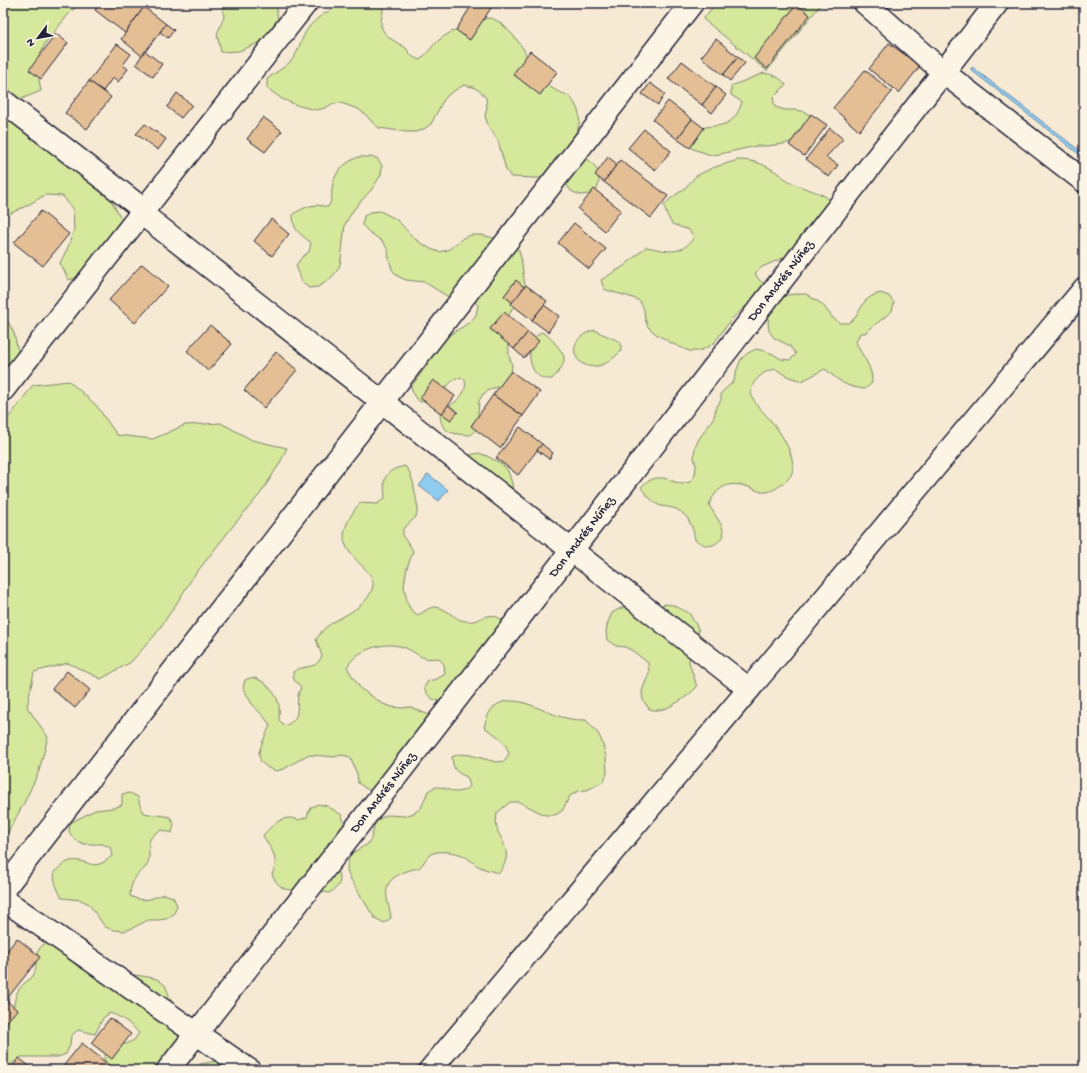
<svg xmlns="http://www.w3.org/2000/svg" width="1087" height="1073" viewBox="0 0 1087 1073" font-family="'Gochi Hand',sans-serif">
<style>
.green{fill:#d5e89c;stroke:#7c856c}
.water{fill:#90cbf0;stroke:#6487a8}
.building{fill:#e4bf95;stroke:#22223b}
.lines{fill:none;stroke-linecap:round;stroke-linejoin:round}
.minor-casing{stroke:#22223b;stroke-width:25}
.minor{stroke:#fcf5e5;stroke-width:22}
.labels{text-anchor:middle;dominant-baseline:central;stroke-width:3.5;stroke-linejoin:round;paint-order:stroke}
.street-label{font-size:13px;fill:#22223b;stroke:#fcf5e5}
</style>
<rect width="100%" height="100%" fill="#f7ead5"/>
<filter id="ink" filterUnits="userSpaceOnUse"><feTurbulence type="fractalNoise" baseFrequency=".025" numOctaves="2"/><feDisplacementMap in="SourceGraphic" scale="8" xChannelSelector="R" yChannelSelector="G"/><feConvolveMatrix kernelMatrix="1 2 1 2 8 2 1 2 1" color-interpolation-filters="sRGB"/></filter>
<g filter="url(#ink)">
<g class="green">
<path d="M3,3H79L68,15L46,42L39,57L38,73L41,91L9,104L3,98Z"/>
<path d="M222,3H276L278,21L271,38L239,51L221,52L217,34L224,17Z"/>
<path d="M343,3H381C386,12 380,17 381,25C384,38 396,41 406,48C408,50 409,54 412,56C414,58 418,59 420,60C427,54 432,46 439,40C449,32 477,18 489,18C501,19 516,38 522,47C526,52 527,59 530,64C535,71 545,83 552,88C563,96 569,91 576,106C582,118 580,125 574,137L581,152L594,165L598,172L599,181L597,190L590,194L580,195L571,191L566,184L558,179L511,177L506,170L498,141L488,125L485,116L487,107L486,98L480,91L473,87L464,85L449,94L443,101L431,124L424,129L416,132H407L379,128L372,122L366,115L358,109L341,103L332,104L325,108L316,110L299,106L282,99L267,88V79C274,73 283,69 290,62C297,55 299,46 303,37C311,19 327,12 343,3Z"/>
<path d="M716,3H822L767,71L703,19Z"/>
<path d="M764,73C774,75 779,76 786,85L773,98L775,107L785,110H794L802,111L810,115L812,123L793,141L784,144L766,146H756L720,154L711,155L693,149L686,142C691,138 695,132 700,129C708,125 717,127 725,124C735,120 739,111 742,102L731,95V86Z"/>
<path d="M3,114L23,127L35,140L52,148L105,189L122,220L125,238L87,275L69,280L60,263L68,247L74,229L73,210L63,196L45,195L30,204L3,217Z"/>
<path d="M358,157H368L377,158L382,166L381,175L372,189L354,209L345,224L341,260L339,268L333,276L326,282L318,287L309,288L302,282L296,265L302,257L309,252L311,243C299,232 293,232 293,214C307,206 313,203 328,207C333,198 331,198 332,189C334,172 343,164 358,157Z"/>
<path d="M738,160C751,160 762,163 773,170C781,175 788,182 797,185C808,190 821,192 830,200L797,244L790,249L785,257L762,267L755,273L759,280L766,285L767,294L745,307L737,314L730,321L714,343L706,348L699,351H689L673,344L656,334L648,327L645,319L644,310L640,301C628,295 616,294 604,289L601,280L624,266L646,247C666,250 680,258 694,237L689,230L672,224L667,215L664,206L670,199L684,189L696,176L712,168Z"/>
<path d="M380,211L396,219L414,238L422,244L431,249L439,252L448,250L463,238L471,235H481L507,241L519,250L521,258L526,293L514,305L510,313L508,321L509,356L512,365L511,374L507,381L500,386L491,389L483,394L479,401L477,428L471,435C453,434 440,434 440,412C448,407 463,399 465,388C466,386 465,381 465,379L456,378C447,385 440,395 430,400C427,402 423,401 420,402L414,396L411,387L427,365L430,356L440,341L470,322L476,315L478,306L474,299L456,296H447L424,282L406,280L397,276L392,269L389,259L388,250L383,242L369,232L362,225L364,216L371,212Z"/>
<path d="M880,293L889,296L894,303L892,311L865,333H860L856,342C862,357 873,366 872,383L865,389C844,387 840,381 825,369L802,381C796,379 790,378 785,375C782,374 780,371 777,370C771,368 765,372 760,376C740,394 759,406 771,421C781,432 797,458 792,473C790,478 786,482 782,484C776,489 769,493 762,492C756,491 751,487 745,486C727,481 716,488 709,505L722,526L724,535C715,548 708,548 695,540C693,527 689,515 676,509C671,507 666,507 661,506C654,504 644,493 641,487L648,481L656,478H664L681,484L690,482L695,475L696,466L694,457L695,447L699,439L714,417L716,408L721,400V393L734,381L736,372L741,359L748,353L756,349L765,351L773,354L781,359L790,360L796,354L790,346L774,338L769,331L768,322L769,312L780,299L787,295L796,294H806L822,304L833,318L840,323H848L855,318L865,301L872,296Z"/>
<path d="M3,317L6,318L14,333L18,351L3,374Z"/>
<path d="M595,330C604,336 613,337 621,343V351C583,392 553,340 595,330Z"/>
<path d="M541,332C544,333 547,335 549,337C553,340 563,352 564,357C565,366 557,374 552,379C549,379 545,379 542,378C528,371 527,350 534,338C536,336 539,334 541,332Z"/>
<path d="M69,381L96,405L117,435L153,439L185,425L221,423L252,440L287,448L280,463L261,493L237,521L193,577L175,606L155,635L131,662L101,679L68,663L34,672L27,707L48,737L39,771L24,803L7,834H3V423L13,412L33,385Z"/>
<path d="M461,453L470,455L479,453L487,456L502,464L508,471L511,480L513,488L507,495L498,493L480,494L473,489L468,482L445,466L440,458Z"/>
<path d="M405,466L410,473L413,482L418,508L416,517L403,529V537L409,544L413,551L407,568L404,585L407,602L411,610L418,615C422,613 430,607 434,607C447,607 454,620 465,621C483,624 486,606 506,623L455,700C439,701 432,704 424,688L428,681L437,679L445,674L444,664L438,658C419,661 418,652 403,647C387,642 365,647 353,659C351,661 349,664 347,667L351,674L361,689L383,704L392,707L402,708L410,707L436,718L374,792L365,788L358,783L357,774L350,757L342,755L334,757L325,756L307,755L284,769L276,771L268,768L261,762C260,759 259,756 259,753C260,746 267,733 270,725L265,718L252,704L243,688L245,680C247,679 251,677 254,678C263,679 275,692 278,701C280,706 279,714 279,720L285,726C301,718 296,711 298,696C298,693 300,690 301,687L294,680L293,672C296,670 299,668 302,668C314,665 316,667 322,656L316,639C318,637 320,634 322,631C336,616 369,610 373,585C374,579 369,573 365,569C357,561 343,548 344,536C344,525 353,511 360,503L377,504L385,498C383,478 383,471 405,466Z"/>
<path d="M665,604L673,605L689,613L698,628L699,637L690,653L689,662L697,687C690,695 669,710 658,710C655,711 651,709 649,709L643,700L642,691L649,673L648,663L633,651L625,647L616,646L607,640L606,631L608,622L612,613L619,609L627,606L653,609Z"/>
<path d="M506,701C512,701 519,701 525,703C547,710 561,721 586,720L597,732L601,739L606,756L607,774L603,782L587,790L578,791L570,796L562,811L555,815H545L519,802H510L497,813C496,820 496,826 498,832C502,840 508,849 506,859C505,864 502,869 499,873C491,871 481,869 474,863C468,859 466,856 459,854C451,852 439,850 431,854C426,857 424,864 419,868C417,869 415,869 413,869C404,872 392,876 388,885C384,896 390,907 391,918L384,923L375,918L370,911L350,878L347,870L348,861L352,853L368,844L372,836L374,826L379,819L387,815L405,816L414,813L421,808L428,791C431,789 434,787 437,787C452,787 453,799 470,786L467,777C455,772 453,769 452,757L460,754L470,755L496,762L505,761L509,753C503,737 496,736 484,727C488,713 491,705 506,701Z"/>
<path d="M130,793L138,797L140,805L144,813C153,815 162,815 170,817L174,824L172,833L162,830C139,839 155,854 146,867C144,869 141,871 139,873C133,880 130,887 130,896C145,903 149,899 164,894L173,897L177,905L174,914L166,919L158,920H148L133,928L124,931L114,930L105,927L89,904L81,900L62,898C57,889 54,882 54,872C59,868 64,863 70,861C90,858 91,874 112,856L110,847L102,844H84L75,840L69,832L70,823L95,810L113,808L122,805V794Z"/>
<path d="M318,804L327,806L342,815L344,824L343,832L328,843L325,851C329,858 340,872 340,880C339,887 334,890 329,893C323,892 317,890 310,890C292,889 282,895 272,875C280,855 271,852 263,835C275,823 282,814 299,820L307,817L310,808Z"/>
<path d="M53,940L77,966L148,977L157,979L165,985L175,1010L184,1025L179,1070H108L106,1066L104,1057L109,1049L117,1045L126,1044L134,1040L139,1033C131,1024 122,1017 110,1013L103,1018L95,1034L78,1030L71,1036L70,1045L66,1054L58,1057H21L3,1070V1023L12,1016C14,1007 14,997 19,989C23,983 30,980 33,976C36,971 36,966 36,960C37,948 42,944 53,940Z"/>
<path d="M217,1061L237,1070H196L200,1064Z"/>
</g>
<g class="water">
<path d="M972,67L1084,154V158L971,70Z"/>
<path d="M428,474L448,490L439,501L419,486Z"/>
</g>
<g class="building">
<path d="M100,3H139L144,7L125,33L95,10Z"/>
<path d="M473,3H484L491,8L470,40L456,30Z"/>
<path d="M797,4L810,15L767,69L754,58Z"/>
<path d="M144,7L166,24L142,56L121,39Z"/>
<path d="M166,24L174,30L168,38L160,32Z"/>
<path d="M56,34L68,43L41,79L29,70Z"/>
<path d="M716,39L738,57L723,75L701,57Z"/>
<path d="M889,43L920,66L899,93L869,69Z"/>
<path d="M117,44L131,54L123,65L128,69L118,82L113,77L103,91L89,81Z"/>
<path d="M145,51L162,64L153,77L136,64Z"/>
<path d="M530,51L557,72L540,95L513,74Z"/>
<path d="M738,57L745,63L730,81L723,75Z"/>
<path d="M682,61L716,87L702,105L668,79Z"/>
<path d="M865,70L892,92L859,131L833,108Z"/>
<path d="M89,81L111,97L87,129L65,113Z"/>
<path d="M650,83L665,94L658,105L642,94Z"/>
<path d="M716,87L726,95L712,113L702,105Z"/>
<path d="M177,93L192,105L181,118L167,107Z"/>
<path d="M668,101L692,119L677,139L653,120Z"/>
<path d="M811,114L827,125L804,156L789,145Z"/>
<path d="M263,117L282,131L265,152L247,139Z"/>
<path d="M692,119L704,128L690,148L677,139Z"/>
<path d="M145,124L166,139L158,150L136,134Z"/>
<path d="M830,128L843,139L826,157L838,165L829,177L806,159Z"/>
<path d="M644,129L671,151L655,170L628,148Z"/>
<path d="M608,157L617,164L604,182L595,175Z"/>
<path d="M620,160L668,196L651,218L604,182Z"/>
<path d="M594,189L621,210L605,231L578,209Z"/>
<path d="M41,211L69,234L43,266L14,243Z"/>
<path d="M271,219L289,234L272,256L254,241Z"/>
<path d="M574,223L606,249L589,269L558,243Z"/>
<path d="M142,264L168,286L135,323L109,300Z"/>
<path d="M516,280L524,287L513,303L504,296Z"/>
<path d="M526,285L547,301L532,320L511,304Z"/>
<path d="M544,305L559,316L548,332L532,320Z"/>
<path d="M504,312L528,332L514,349L490,329Z"/>
<path d="M210,325L232,344L208,371L187,351Z"/>
<path d="M528,332L539,341L524,358L514,349Z"/>
<path d="M276,352L297,370L264,408L244,390Z"/>
<path d="M511,371L540,392L523,416L493,395Z"/>
<path d="M433,380L455,396L442,414L420,398Z"/>
<path d="M493,395L523,416L500,448L471,426Z"/>
<path d="M448,405L458,412L451,420L442,414Z"/>
<path d="M520,427L542,444L518,475L496,458Z"/>
<path d="M542,444L553,453L549,459L537,450Z"/>
<path d="M67,671L90,690L75,708L52,689Z"/>
<path d="M17,938L40,957L6,1000L3,998V956Z"/>
<path d="M3,997L17,1010L3,1026Z"/>
<path d="M110,1018L131,1034L112,1059L91,1043Z"/>
<path d="M82,1043L115,1070H70L64,1065Z"/>
<path d="M19,1058L34,1070H10Z"/>
</g>
<g class="lines">
<g class="minor-casing">
<g id="minor">
<path d="M865,3L943,72L1084,181"/>
<path d="M3,101L144,210"/>
<path d="M141,213L749,689"/>
<path d="M3,390L306,3"/>
<path d="M3,890L692,3"/>
<path d="M3,899L249,1070"/>
<path id="s1" d="M168,1070L997,3"/>
<path d="M430,1070L1084,289"/>
</g>
</g>
<use href="#minor" class="minor"/>
</g>
</g>
<g class="labels">
<g class="street-label">
<text stroke="none"><textPath href="#s1" startOffset="999">Don Andrés Núñez</textPath></text>
<text stroke="none"><textPath href="#s1" startOffset="675">Don Andrés Núñez</textPath></text>
<text stroke="none"><textPath href="#s1" startOffset="351">Don Andrés Núñez</textPath></text>
</g>
</g>
<rect width="1087" height="1073" fill="none" stroke="#fcf5e5" stroke-width="16"/>
<rect x="8" y="8" width="1071" height="1057" fill="none" stroke="#22223b" stroke-width="1.5" filter="url(#ink)"/>
<g transform="translate(38 38) rotate(238)" stroke="#fcf5e5" stroke-width="3" paint-order="stroke">
<path d="M0-3L7 15L0 10L-7 15Z" fill="#22223b"/>
<text y="-6" font-size="11" font-weight="bold" text-anchor="middle" fill="#22223b">N</text>
</g>
</svg>
